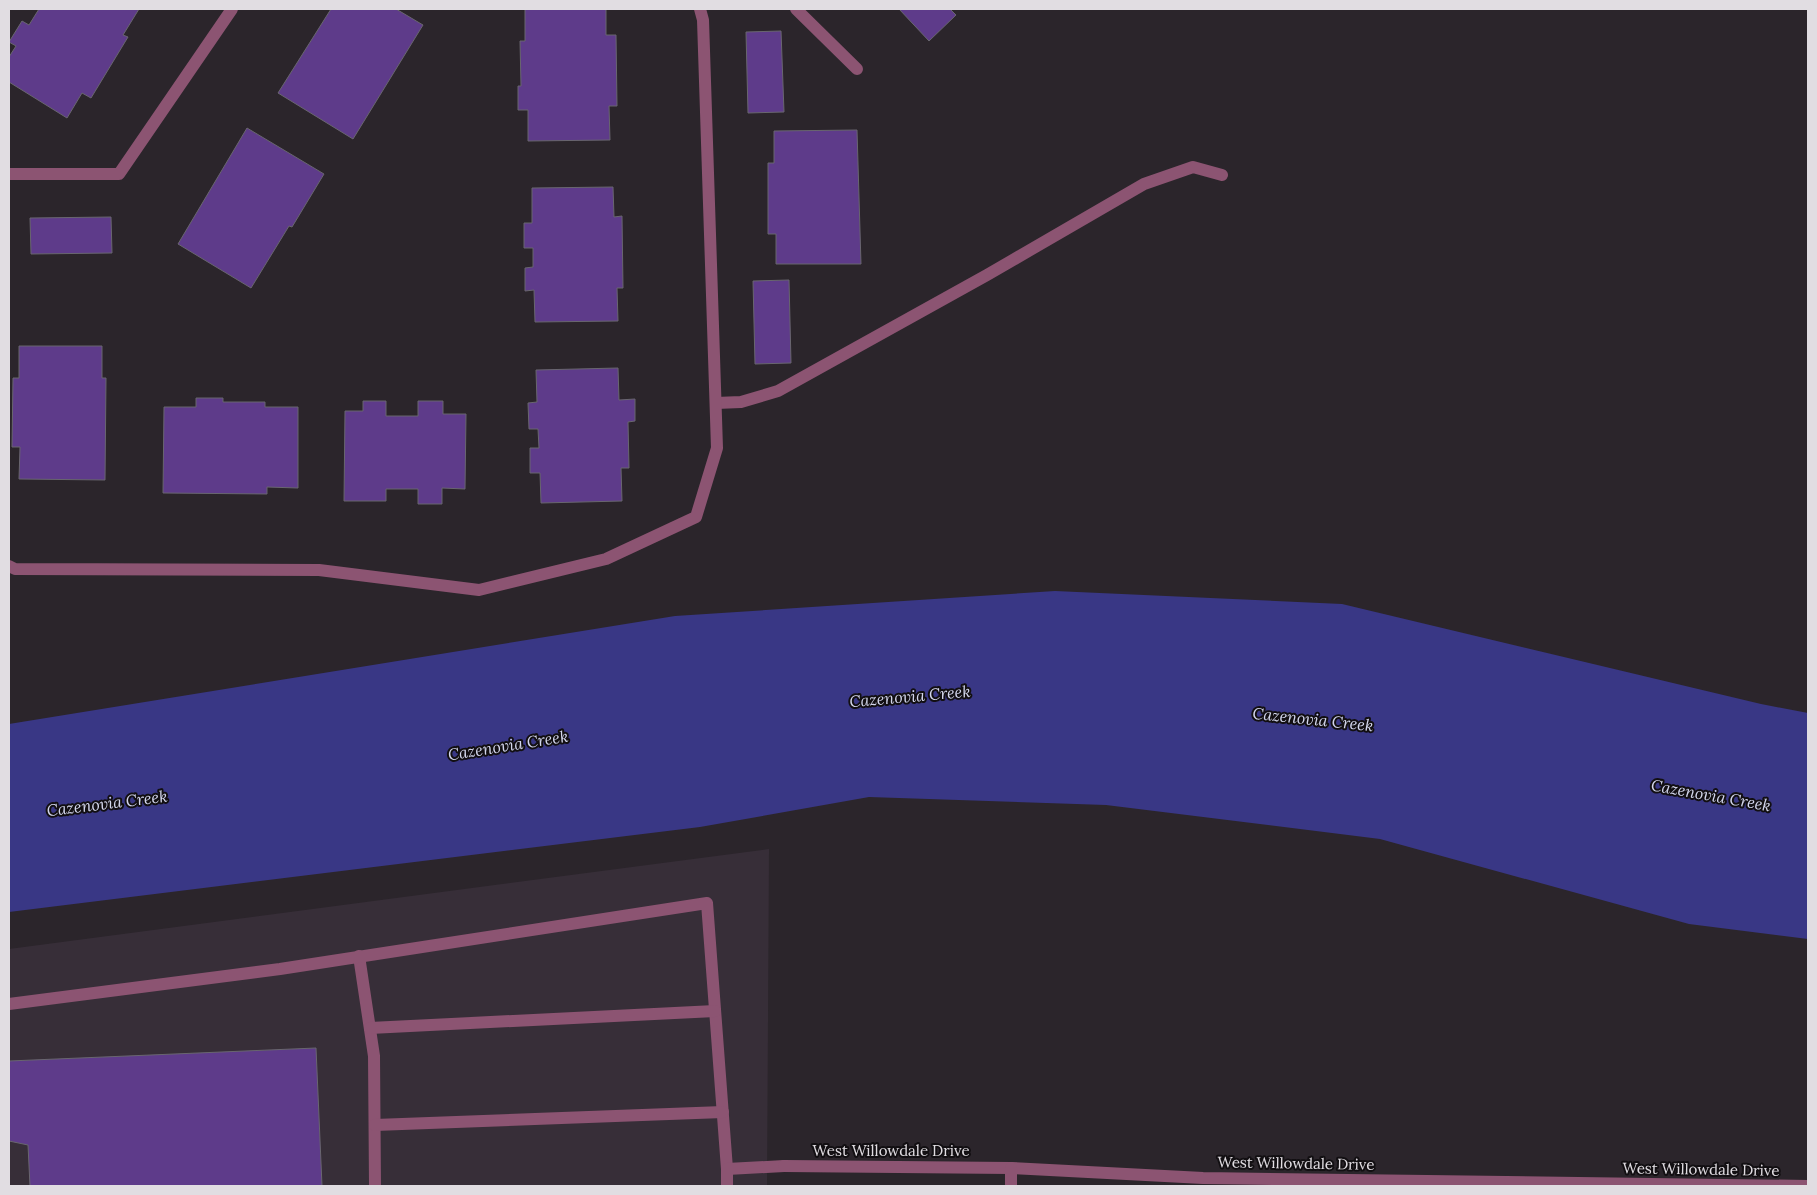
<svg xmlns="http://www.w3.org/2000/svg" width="1817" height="1195" viewBox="0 0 1817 1195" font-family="Lora,serif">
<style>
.built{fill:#372e38}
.water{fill:#393785}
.building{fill:#5e3b8a;stroke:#69666f}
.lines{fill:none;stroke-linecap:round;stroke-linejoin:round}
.service{stroke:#8c5472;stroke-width:12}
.minor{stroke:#8c5472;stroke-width:12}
.labels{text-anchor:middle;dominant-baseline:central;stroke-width:4;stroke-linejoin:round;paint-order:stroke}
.street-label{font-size:15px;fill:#e1dde2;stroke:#120f12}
.water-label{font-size:16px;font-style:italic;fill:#d3d6ec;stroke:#120f12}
</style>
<rect width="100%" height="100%" fill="#2b252b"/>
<path class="built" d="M769,849L767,1186H9V949Z"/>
<path class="water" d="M1055,591L1342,604L1761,704L1808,713V939L1689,924L1380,839L1106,805L869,797L700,827L9,912V724L675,616Z"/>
<g class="building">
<path d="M39,9H139L123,35L128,37L91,98L82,93L67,118L9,82V57L16,46L9,42L22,21L29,25Z"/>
<path d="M331,9H396L423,25L353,139L278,93Z"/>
<path d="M525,9H606V35H616L617,106H609L610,140L528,141V110H518V86H521L520,41H525Z"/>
<path d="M899,9H950L956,15L929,41Z"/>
<path d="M781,31L784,112L748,113L746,32Z"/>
<path d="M247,128L324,174L292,227L289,226L251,288L178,244Z"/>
<path d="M857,130L861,264H776V234H768V163H774V131Z"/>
<path d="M613,187L614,217L622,216L623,288H617L618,321L535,322L534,290L525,291V268L533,267V248H524V223H532V188Z"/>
<path d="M111,217L112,253L31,254L30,218Z"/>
<path d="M789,280L791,363L755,364L753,281Z"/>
<path d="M19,346H102V378H106L105,480L19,479L20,447H12L13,378H19Z"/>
<path d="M618,368L619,400L635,399V421L628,422L629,468H621L622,501L541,503L540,473H530V448H539L538,429H529L528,403L537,402L536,370Z"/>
<path d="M196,398H223V402H265V407H298V488L267,487V494L163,493L164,407H196Z"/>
<path d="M363,401H386V416H418V401H443V414H466L465,489L442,488V504H418V489H386V501H344L345,411H363Z"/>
<path d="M316,1048L322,1186H30L28,1145L9,1141V1061Z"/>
</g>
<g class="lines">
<g class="service">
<path d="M796,9L857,69"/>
<path d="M9,174H119L232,9"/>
<path d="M716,403L741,402L778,391L987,275L1144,184L1193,167L1222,175"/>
<path d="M9,566L15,569L319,570L479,590L606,559L696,517L717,448L703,20L700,9"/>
<path d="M359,956L374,1056L375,1186"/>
<path d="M9,1004L280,969L707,903L727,1169"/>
<path d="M370,1028L715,1011"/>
<path d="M375,1125L723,1112"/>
<path d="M727,1186V1169L784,1166"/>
</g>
<g class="minor">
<path d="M784,1166L1011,1168L1203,1178L1808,1186"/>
<path d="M1011,1186V1168"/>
</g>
</g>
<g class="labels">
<g class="street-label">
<text x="891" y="1150">West Willowdale Drive</text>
<text transform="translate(1296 1163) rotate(1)">West Willowdale Drive</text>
<text transform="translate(1701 1169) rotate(1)">West Willowdale Drive</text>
</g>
<g class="water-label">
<text transform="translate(910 696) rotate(-5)">Cazenovia Creek</text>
<text transform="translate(1313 719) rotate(6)">Cazenovia Creek</text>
<text transform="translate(508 745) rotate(-9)">Cazenovia Creek</text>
<text transform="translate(1711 795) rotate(10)">Cazenovia Creek</text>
<text transform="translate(107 803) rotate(-7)">Cazenovia Creek</text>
</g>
</g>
<rect width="1817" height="1195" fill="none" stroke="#e1dde2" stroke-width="20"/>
</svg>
